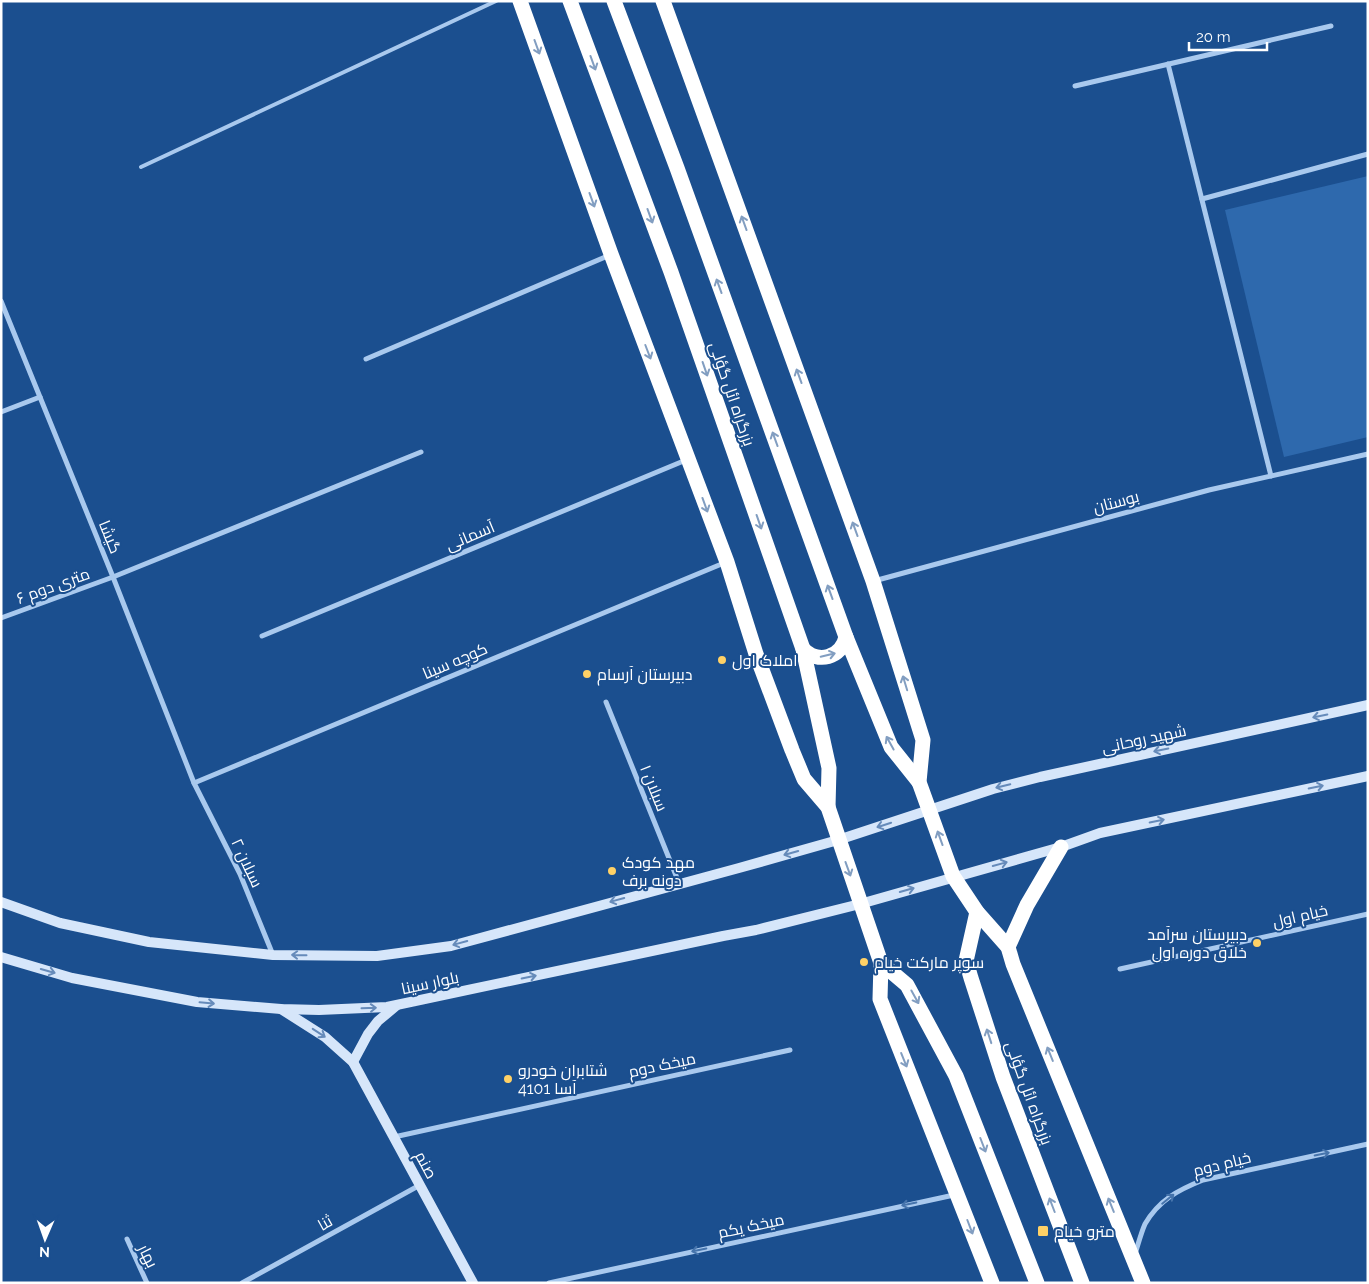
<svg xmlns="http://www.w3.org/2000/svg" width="1369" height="1284" viewBox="0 0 1369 1284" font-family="Raleway,Cairo,sans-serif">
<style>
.green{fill:#2e69ad}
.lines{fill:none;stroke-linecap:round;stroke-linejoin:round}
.lane{stroke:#a9c9ee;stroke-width:4}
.street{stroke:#a9c9ee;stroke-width:5}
.secondary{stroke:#d6e6fa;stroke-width:10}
.highway{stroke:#fff;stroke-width:15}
.oneway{stroke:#829ec1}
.oneway2{stroke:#668bba}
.oneway3{stroke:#4674ac}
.poi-dot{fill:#ffd166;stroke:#1b4f8f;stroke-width:2}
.labels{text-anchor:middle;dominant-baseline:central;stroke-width:4;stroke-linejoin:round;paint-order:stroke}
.street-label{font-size:16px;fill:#fff;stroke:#1b4f8f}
.poi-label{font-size:16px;fill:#fff;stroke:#1b4f8f;text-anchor:start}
</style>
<rect width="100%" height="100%" fill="#1b4f8f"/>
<path class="green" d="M1368,176V437L1284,457L1225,210Z"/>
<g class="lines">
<path class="lane" d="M141,167L496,1"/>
<g class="street">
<path d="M1168,64L1271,476"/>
<path d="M1075,86L1331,26"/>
<path d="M1202,199L1368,154"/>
<path d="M1,301L113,577L194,783L240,874L273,955"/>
<path d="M366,359L610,255"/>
<path d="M1,412L40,397"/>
<path d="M874,581L1209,490L1368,454"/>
<path d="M1,618L113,577L421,452"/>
<path d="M262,636L686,460"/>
<path d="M606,702L679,883"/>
<path d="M194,783L724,563"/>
<path d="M1120,969L1368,914"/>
<path d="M394,1137L790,1050"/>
<path d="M127,1239L147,1283"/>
<path d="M1135,1254C1138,1245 1141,1233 1145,1224C1159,1200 1178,1190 1203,1180L1368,1144"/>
<path d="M242,1283L420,1185"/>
<path d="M549,1283L954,1195"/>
</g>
<g class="secondary">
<path d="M1,902L60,923L149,942L273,955L377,956L451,946L739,868L838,840L993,789L1040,777L1368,705"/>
<path d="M1,957L72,978L197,1002L281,1009L319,1010L387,1007L723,936L756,930L860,904L1061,847L1100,833L1368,776"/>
<path d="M281,1009L325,1037L353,1062L473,1283"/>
<path d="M353,1062L368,1034L378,1021L396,1006"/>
</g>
<g class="highway">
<path d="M520,1L611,254L727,562L756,654L792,750L804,779L828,807L881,963L880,999L992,1283"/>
<path d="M570,1L671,272L803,649L829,768L828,807"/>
<path d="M614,1L677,168L846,637L891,747L919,782"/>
<path d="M663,1L873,581L923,740L919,782L953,876L977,912L1008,947L1013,964L1143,1283"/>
<path d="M803,649C818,664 841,658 846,637"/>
<path d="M977,912L966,961L971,978L1003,1077L1082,1283"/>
<path d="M1008,947L1027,905L1061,847"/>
<path d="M881,963L907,985L956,1076L1037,1283"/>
</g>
</g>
<defs><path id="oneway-shaft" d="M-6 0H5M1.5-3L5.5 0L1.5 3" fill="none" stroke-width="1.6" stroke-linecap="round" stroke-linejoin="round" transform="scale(1.25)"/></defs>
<g class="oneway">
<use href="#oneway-shaft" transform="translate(537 47) rotate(70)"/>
<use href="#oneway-shaft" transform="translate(593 63) rotate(70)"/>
<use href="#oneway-shaft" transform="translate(592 200) rotate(70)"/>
<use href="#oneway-shaft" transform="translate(650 216) rotate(70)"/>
<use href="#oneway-shaft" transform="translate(744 223) rotate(-110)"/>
<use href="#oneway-shaft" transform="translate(719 286) rotate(-110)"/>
<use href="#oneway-shaft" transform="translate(648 352) rotate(69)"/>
<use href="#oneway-shaft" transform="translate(705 369) rotate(71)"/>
<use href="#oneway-shaft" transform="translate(799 376) rotate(-110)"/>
<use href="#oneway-shaft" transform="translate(775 439) rotate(-110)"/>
<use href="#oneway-shaft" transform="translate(705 505) rotate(70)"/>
<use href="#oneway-shaft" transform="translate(759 522) rotate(71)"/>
<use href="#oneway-shaft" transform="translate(855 529) rotate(-110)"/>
<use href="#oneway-shaft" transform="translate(830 592) rotate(-110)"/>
<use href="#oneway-shaft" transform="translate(828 655) rotate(-13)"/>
<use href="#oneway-shaft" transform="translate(905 683) rotate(-107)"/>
<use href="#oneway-shaft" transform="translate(890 743) rotate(-119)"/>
<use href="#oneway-shaft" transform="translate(940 838) rotate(-110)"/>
<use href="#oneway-shaft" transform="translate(848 869) rotate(70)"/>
<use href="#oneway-shaft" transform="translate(915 997) rotate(61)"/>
<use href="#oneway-shaft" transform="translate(989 1036) rotate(-108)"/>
<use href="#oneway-shaft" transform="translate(1050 1054) rotate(-112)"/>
<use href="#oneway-shaft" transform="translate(904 1060) rotate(68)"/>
<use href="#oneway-shaft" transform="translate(983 1145) rotate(69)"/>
<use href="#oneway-shaft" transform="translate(1052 1205) rotate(-111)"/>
<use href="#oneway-shaft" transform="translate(1111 1205) rotate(-112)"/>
<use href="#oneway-shaft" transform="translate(970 1227) rotate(69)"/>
</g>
<g class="oneway2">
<use href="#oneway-shaft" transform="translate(1320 716) rotate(168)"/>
<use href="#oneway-shaft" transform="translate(1161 750) rotate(168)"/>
<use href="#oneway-shaft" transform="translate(1003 786) rotate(166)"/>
<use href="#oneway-shaft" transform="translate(1316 787) rotate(-12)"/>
<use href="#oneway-shaft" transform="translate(1157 821) rotate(-12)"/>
<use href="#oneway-shaft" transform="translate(884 825) rotate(162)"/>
<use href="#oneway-shaft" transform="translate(791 853) rotate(164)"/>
<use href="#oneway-shaft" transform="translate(1000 864) rotate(-15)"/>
<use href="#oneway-shaft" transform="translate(907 890) rotate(-16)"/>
<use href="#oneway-shaft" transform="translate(617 900) rotate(165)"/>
<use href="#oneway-shaft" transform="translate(460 943) rotate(165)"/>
<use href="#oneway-shaft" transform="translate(299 955) rotate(-179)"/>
<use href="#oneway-shaft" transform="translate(48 971) rotate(16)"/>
<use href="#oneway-shaft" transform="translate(529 977) rotate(-12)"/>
<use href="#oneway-shaft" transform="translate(207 1003) rotate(5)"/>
<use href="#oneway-shaft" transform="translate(369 1008) rotate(-2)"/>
<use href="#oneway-shaft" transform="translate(319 1033) rotate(33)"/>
</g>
<g class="oneway3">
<use href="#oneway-shaft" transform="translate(1322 1154) rotate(-12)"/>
<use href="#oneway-shaft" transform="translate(1168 1199) rotate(-39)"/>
<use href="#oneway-shaft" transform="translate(909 1204) rotate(168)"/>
<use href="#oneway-shaft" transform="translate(699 1250) rotate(168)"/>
</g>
<g class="poi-dot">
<circle cx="722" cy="660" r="5"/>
<circle cx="587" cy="674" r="5"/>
<circle cx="612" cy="871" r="5"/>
<circle cx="1257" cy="943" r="5"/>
<circle cx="864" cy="962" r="5"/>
<circle cx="508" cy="1079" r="5"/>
<rect x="1037" y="1225" width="12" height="12" rx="2.5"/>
</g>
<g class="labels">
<g class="street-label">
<text transform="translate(732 394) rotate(71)">بزرگراه ائل گؤلی</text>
<text transform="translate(1116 502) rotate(-15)">بوستان</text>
<text transform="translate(470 536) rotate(-23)">آسمانی</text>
<text transform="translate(110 537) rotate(68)">گیشا</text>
<text transform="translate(53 586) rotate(-20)">۶ متری دوم</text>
<text transform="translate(455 661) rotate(-23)">کوچه سینا</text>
<text transform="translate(1144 739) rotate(-12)">شهید روحانی</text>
<text transform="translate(654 788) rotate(68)">سبلان ۱</text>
<text transform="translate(247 863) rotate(65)">سبلان ۲</text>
<text transform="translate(1300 916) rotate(-13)">خیام اول</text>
<text transform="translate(430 983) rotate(-12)">بلوار سینا</text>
<text transform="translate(662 1065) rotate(-12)">میخک دوم</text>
<text transform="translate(1029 1093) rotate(70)">بزرگراه ائل گؤلی</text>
<text transform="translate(1222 1164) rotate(-14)">خیام دوم</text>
<text transform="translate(426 1165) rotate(62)">صنم</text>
<text transform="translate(325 1223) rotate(-29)">ثنا</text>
<text transform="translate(751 1226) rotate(-12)">میخک یکم</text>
<text transform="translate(148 1256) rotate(64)">بهار</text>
</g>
<g class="poi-label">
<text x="732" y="660">املاک اول</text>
<text x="597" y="674">دبیرستان آرسام</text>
<text x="622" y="862">مهد کودک<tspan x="622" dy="18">دونه برف</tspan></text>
<text x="1247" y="934" text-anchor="end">دبیرستان سرآمد<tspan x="1247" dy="18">خلاق دوره اول</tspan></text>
<text x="874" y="962">سوپر مارکت خیام</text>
<text x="518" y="1070">شتابران خودرو<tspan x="518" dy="18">4101 آسا</tspan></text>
<text x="1054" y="1231">مترو خیام</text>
</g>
</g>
<rect width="1369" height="1284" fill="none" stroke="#ffffff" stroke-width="5"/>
<g transform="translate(45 1239) rotate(182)" stroke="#1b4f8f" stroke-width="4" paint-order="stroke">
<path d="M0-4L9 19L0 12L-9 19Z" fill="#ffffff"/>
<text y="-8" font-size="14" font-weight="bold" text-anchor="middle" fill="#ffffff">N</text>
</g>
<path d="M1189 42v8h78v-8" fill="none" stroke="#ffffff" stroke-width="2.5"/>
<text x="1196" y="42" font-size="15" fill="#ffffff" stroke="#1b4f8f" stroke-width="4" paint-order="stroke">20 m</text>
</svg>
